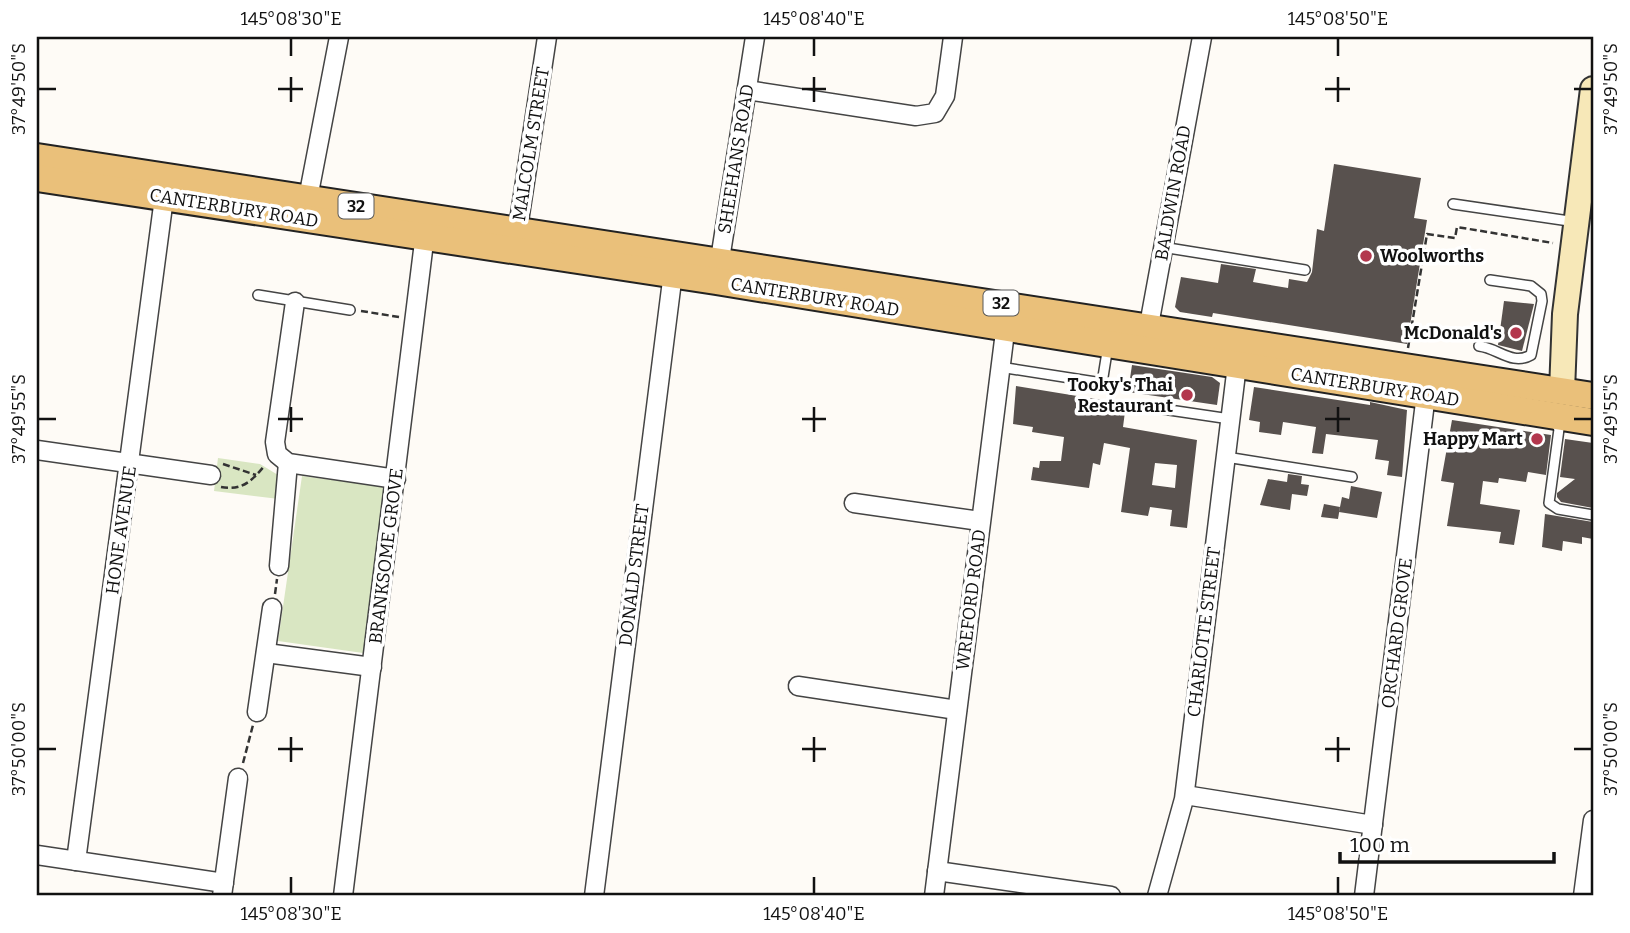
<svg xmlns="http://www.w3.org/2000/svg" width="1630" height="933" viewBox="0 0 1630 933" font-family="Bitter,serif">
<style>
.green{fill:#d9e6c2}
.building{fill:#58514e;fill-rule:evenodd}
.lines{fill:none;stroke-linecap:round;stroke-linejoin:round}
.lane-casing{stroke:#444;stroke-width:12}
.street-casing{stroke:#444;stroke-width:21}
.secondary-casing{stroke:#333;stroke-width:28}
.primary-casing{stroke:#222;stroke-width:30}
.path{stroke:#333;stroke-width:2.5;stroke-dasharray:7 3.5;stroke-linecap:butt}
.lane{stroke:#fff;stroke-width:9}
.street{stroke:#fff;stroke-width:18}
.secondary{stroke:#f7e8b8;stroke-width:24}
.primary{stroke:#eac07a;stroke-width:26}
.ticks{fill:none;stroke:#111;stroke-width:2.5}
.poi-dot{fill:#b3374d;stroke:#fff;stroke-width:2.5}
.labels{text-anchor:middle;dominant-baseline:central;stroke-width:7;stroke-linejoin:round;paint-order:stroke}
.shield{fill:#fff;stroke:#585858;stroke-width:2}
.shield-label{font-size:16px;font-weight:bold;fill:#111}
.street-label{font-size:18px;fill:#111;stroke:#fff}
.poi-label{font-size:18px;font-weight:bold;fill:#111;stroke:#fff;text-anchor:end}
.neatline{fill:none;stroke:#111;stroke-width:2.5}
.ticks-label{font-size:18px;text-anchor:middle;fill:#111}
</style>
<rect width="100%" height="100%" fill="#fefbf6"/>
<g class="green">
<path d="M218,458L260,464L278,475L279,499L214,491Z"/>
<path d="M302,476L385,487L363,653L278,641Z"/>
</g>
<g class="building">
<path d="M1334,164L1421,178L1414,218L1427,220L1407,344L1213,313L1212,317L1180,312L1175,307L1181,277L1218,283L1221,264L1256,269L1253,282L1288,288L1289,279L1307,282L1312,272L1317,229L1324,231Z"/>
<path d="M1504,301L1534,304L1522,351L1498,345Z"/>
<path d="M1132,365L1212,377L1220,383L1217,405L1128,392Z"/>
<path d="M1016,386L1126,404L1123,427L1197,440L1187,528L1170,526L1172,510L1150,507L1148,516L1121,512L1130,448L1104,443L1100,465L1093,463L1089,488L1031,480L1033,467L1039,468L1040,461H1061L1064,437L1032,432L1033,427L1013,424ZM1155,463L1177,465L1175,488L1152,485Z"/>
<path d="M1254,387L1370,405V402L1407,410L1402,477L1387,475L1389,461L1375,459L1378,440L1326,434L1323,454L1312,453L1316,427L1283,422L1281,435L1259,432L1260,422L1249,420Z"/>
<path d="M1452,420L1551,435L1546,475L1528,472L1526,482L1499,478L1498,483L1483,481L1480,504L1520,510L1514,545L1499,543L1501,532L1447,526L1454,483L1441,481Z"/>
<path d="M1565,439L1593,443V508L1561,502L1557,497V493L1575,479L1560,477Z"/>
<path d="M1288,474L1302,476L1301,484L1309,485L1307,496L1292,494L1290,510L1260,505L1268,479L1287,482Z"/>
<path d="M1351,486L1382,492L1377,518L1339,512L1342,497L1349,499Z"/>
<path d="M1324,504L1340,507L1338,519L1321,517Z"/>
<path d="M1545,514L1593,522V539L1582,537V544L1563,541L1562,551L1542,547Z"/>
</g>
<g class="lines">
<g class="lane-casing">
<g id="lane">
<path d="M1453,204L1576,222"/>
<path d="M1162,247L1305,270"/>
<path d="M258,295L350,310"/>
<path d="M1479,346C1498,348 1512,366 1531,355L1542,301L1541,294L1531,286L1490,280"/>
<path d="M1000,367L1102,383L1108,346"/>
<path d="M1149,407L1230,419"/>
<path d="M1554,420L1559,429L1549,503L1558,509L1593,515"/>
<path d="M1226,457L1352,477"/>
</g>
</g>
<g class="street-casing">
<g id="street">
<path d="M747,90L916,116L935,113L945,96L953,37"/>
<path d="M308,198L339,37"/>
<path d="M516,241L547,37"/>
<path d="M718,272L755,37"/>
<path d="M295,302L275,442L277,454L288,463L396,479"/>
<path d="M1147,336L1202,37"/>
<path d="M37,450L211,475"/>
<path d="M854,503L980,521"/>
<path d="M279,566L288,463"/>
<path d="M266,653L372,667"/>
<path d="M798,686L957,710"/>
<path d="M257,712L272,608"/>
<path d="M1185,795L1373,825"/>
<path d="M37,855L224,883"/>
<path d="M76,861L164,198"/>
<path d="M937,871L1111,896"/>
<path d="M222,896L238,778"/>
<path d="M343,896L426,226"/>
<path d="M594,896L674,265"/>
<path d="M934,896L1007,316"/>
<path d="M1157,896L1184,799L1237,365"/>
<path d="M1364,896L1427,386"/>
<path d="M1583,896L1593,820"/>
</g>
</g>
<g class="secondary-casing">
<path id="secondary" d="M1562,391L1565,314L1593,89"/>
</g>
<g class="primary-casing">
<g id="primary">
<path d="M37,157L1593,396"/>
<path d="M37,178L716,281L1593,422"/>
</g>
</g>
<g class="path">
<path d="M361,311L399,317"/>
<path d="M1408,348L1427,234L1455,238L1457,227L1553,243"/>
<path d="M223,464L256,475"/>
<path d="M221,487C242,491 252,481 265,465"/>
<path d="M275,594L277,579"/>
<path d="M243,763L253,725"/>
</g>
<use href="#lane" class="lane"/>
<use href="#street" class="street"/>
<use href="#secondary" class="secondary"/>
<use href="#primary" class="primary"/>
</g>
<path class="ticks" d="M291,38V56M814,38V56M1338,38V56M291,77V102M814,77V102M1338,77V102M38,89H56M278,89H303M802,89H826M1325,89H1350M1574,89H1592M291,407V432M814,407V432M1338,407V432M38,419H56M278,419H303M802,419H826M1325,419H1350M1574,419H1592M291,737V762M814,737V762M1338,737V762M38,749H56M278,749H303M802,749H826M1325,749H1350M1574,749H1592M291,877V894M814,877V894M1338,877V894"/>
<g class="poi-dot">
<circle cx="1366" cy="256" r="7"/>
<circle cx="1516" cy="333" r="7"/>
<circle cx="1187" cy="395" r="7"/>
<circle cx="1537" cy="439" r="7"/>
</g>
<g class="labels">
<g class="shield">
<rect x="338.5" y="193.5" width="35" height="25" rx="5"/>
<rect x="983.5" y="290.5" width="35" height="25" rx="5"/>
</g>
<g class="shield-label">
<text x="356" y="206">32</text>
<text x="1001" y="303">32</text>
</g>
<g class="street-label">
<text transform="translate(531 144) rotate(-81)">MALCOLM STREET</text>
<text transform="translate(736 159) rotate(-81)">SHEEHANS ROAD</text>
<text transform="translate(1173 193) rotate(-80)">BALDWIN ROAD</text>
<text transform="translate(234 208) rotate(9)">CANTERBURY ROAD</text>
<text transform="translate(815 297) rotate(9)">CANTERBURY ROAD</text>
<text transform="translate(1375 387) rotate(9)">CANTERBURY ROAD</text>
<text transform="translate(121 530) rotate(-82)">HONE AVENUE</text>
<text transform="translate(386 556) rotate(-83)">BRANKSOME GROVE</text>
<text transform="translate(634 575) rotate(-83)">DONALD STREET</text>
<text transform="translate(971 600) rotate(-83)">WREFORD ROAD</text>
<text transform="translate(1204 632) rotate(-83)">CHARLOTTE STREET</text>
<text transform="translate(1397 633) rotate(-83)">ORCHARD GROVE</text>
</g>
<g class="poi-label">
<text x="1380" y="256" text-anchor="start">Woolworths</text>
<text x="1502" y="333">McDonald's</text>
<text x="1173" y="385">Tooky's Thai<tspan x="1173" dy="21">Restaurant</tspan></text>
<text x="1523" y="439">Happy Mart</text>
</g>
</g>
<rect width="1630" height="933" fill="none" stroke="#ffffff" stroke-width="77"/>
<path d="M1340 852v10h214v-10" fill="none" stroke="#111111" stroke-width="3.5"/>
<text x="1350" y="852" font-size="21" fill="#111111" stroke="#ffffff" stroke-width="5" paint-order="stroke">100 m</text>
<rect x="38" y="38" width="1554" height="856" class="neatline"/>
<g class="ticks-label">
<text x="291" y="25">145°08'30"E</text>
<text x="814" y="25">145°08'40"E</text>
<text x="1338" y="25">145°08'50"E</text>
<text transform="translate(19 89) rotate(-90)" y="6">37°49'50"S</text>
<text transform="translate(1611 89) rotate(-90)" y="6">37°49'50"S</text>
<text transform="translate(19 419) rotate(-90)" y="6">37°49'55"S</text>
<text transform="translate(1611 419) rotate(-90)" y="6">37°49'55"S</text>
<text transform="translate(19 749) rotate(-90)" y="6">37°50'00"S</text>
<text transform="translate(1611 749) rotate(-90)" y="6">37°50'00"S</text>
<text x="291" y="920">145°08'30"E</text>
<text x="814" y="920">145°08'40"E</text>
<text x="1338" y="920">145°08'50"E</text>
</g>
</svg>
